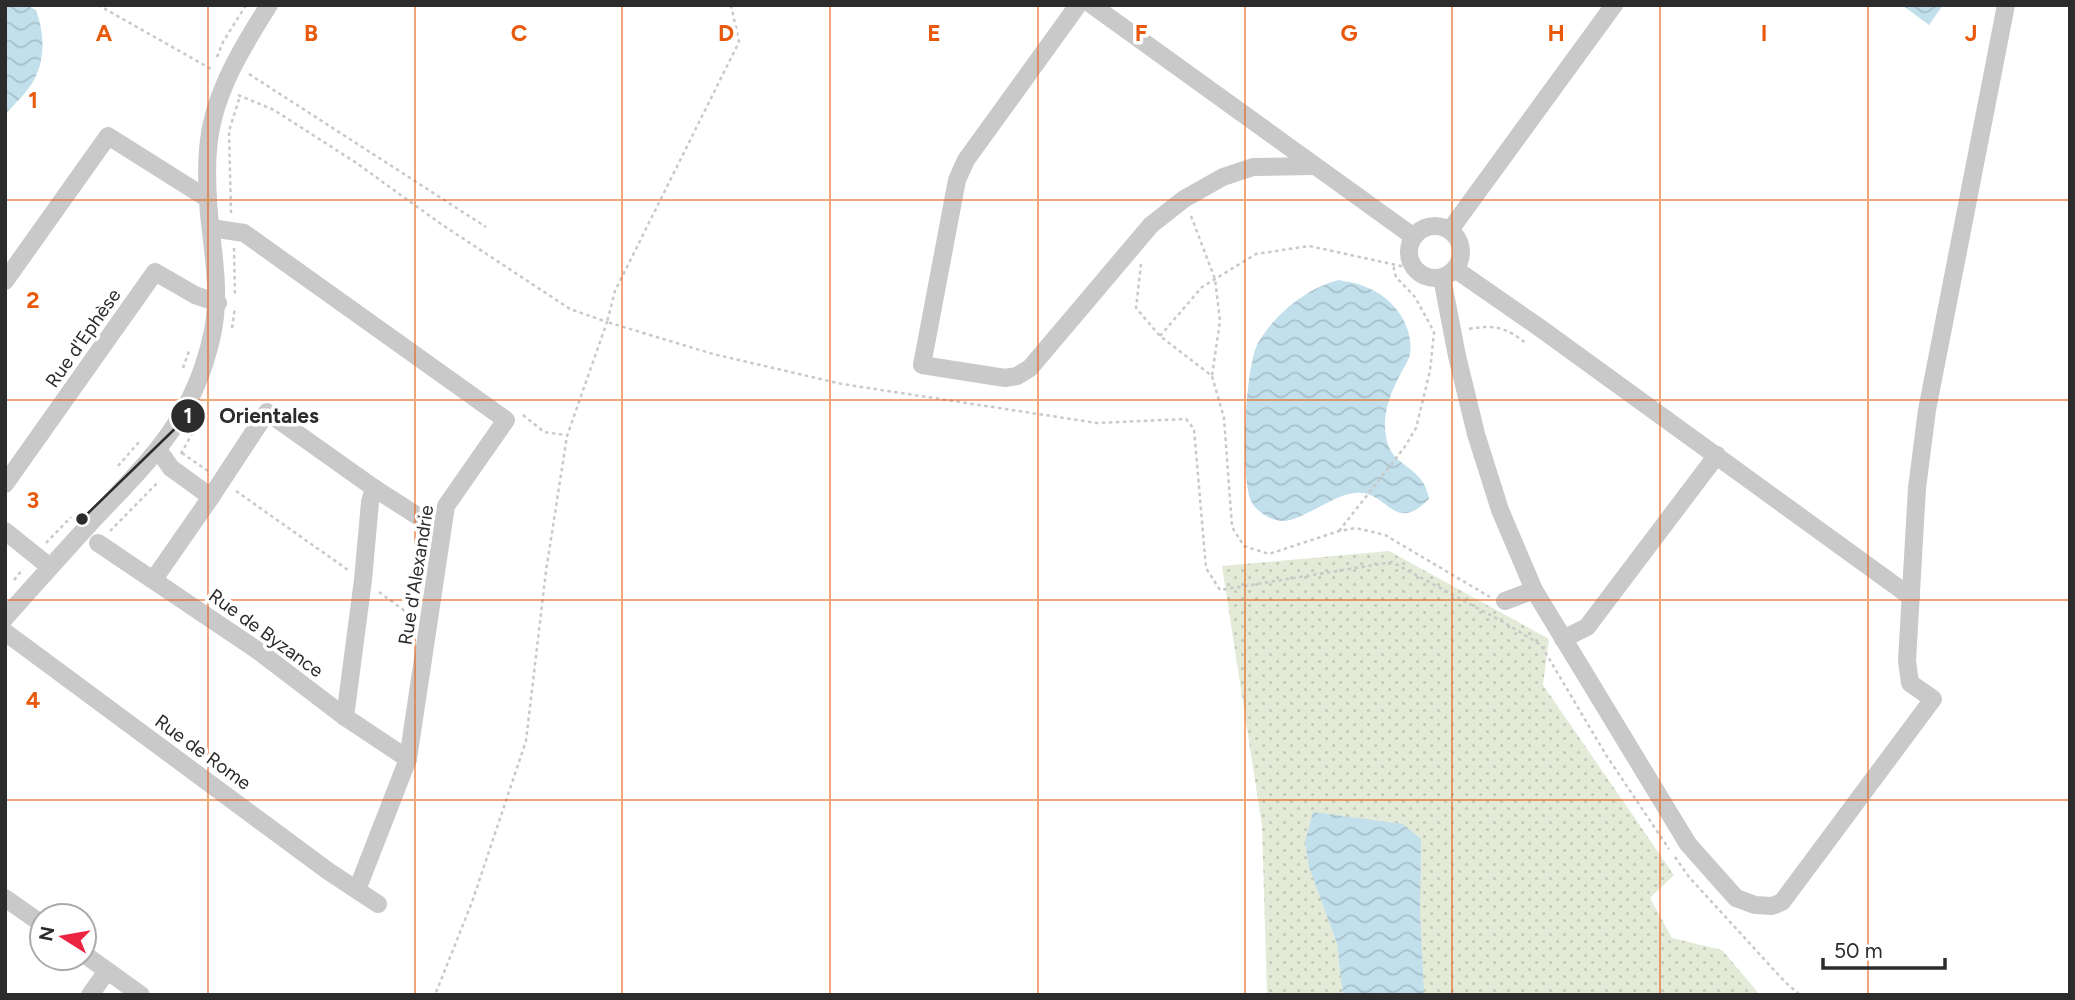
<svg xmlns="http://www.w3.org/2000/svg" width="2075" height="1000" viewBox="0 0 2075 1000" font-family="Figtree,sans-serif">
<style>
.grass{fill:url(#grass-dots)}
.water{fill:url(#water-waves)}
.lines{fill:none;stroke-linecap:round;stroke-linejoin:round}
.path{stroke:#c9c9c9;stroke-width:2.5;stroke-dasharray:3.5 3.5;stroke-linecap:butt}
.minor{stroke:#c9c9c9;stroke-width:18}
.grid{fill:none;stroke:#e8590c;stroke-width:2;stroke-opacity:0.55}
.labels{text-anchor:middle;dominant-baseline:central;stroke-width:7;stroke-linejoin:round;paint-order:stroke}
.street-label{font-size:19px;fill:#2c2c2c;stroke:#fff}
.grid-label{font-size:23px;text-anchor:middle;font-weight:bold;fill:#e8590c;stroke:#fff;stroke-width:7;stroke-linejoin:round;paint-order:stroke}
.leader{fill:none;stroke:#2c2c2c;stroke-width:2.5}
.callout-dot{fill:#2c2c2c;stroke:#fff;stroke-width:2.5}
.mark-label{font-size:21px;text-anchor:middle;font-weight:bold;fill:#fff}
.callout-label{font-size:21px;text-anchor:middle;font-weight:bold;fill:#2c2c2c;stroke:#fff;stroke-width:7;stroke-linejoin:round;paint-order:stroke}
</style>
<defs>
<pattern id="grass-dots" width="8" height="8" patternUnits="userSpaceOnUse" patternTransform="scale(1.75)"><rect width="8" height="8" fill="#e3ebd8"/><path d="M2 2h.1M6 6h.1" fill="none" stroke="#c3caba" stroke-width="1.8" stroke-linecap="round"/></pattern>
<pattern id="water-waves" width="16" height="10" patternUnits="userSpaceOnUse" patternTransform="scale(1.75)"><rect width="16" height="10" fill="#c2dfec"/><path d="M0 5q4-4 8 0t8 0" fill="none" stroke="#a7c0cb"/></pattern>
</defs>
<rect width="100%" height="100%" fill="#fff"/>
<path class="grass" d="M1389,551L1549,639L1543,685L1674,875L1650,898L1672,938L1722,950L1760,995H1267L1262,826L1222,566Z"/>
<g class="water">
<path d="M5,5H26L36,10C44,32 46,58 34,80C27,93 14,104 5,115Z"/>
<path d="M1902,5H1943L1929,25Z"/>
<path d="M1339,280C1348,282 1358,283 1366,287C1392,297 1414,324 1410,354C1409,360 1404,367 1401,373C1389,396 1380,419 1388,445C1396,468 1424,467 1429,499C1393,536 1388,489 1355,493C1331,495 1302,522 1281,521C1269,520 1256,511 1251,501C1240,477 1245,366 1258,343C1274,315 1308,287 1339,280Z"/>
<path d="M1313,812L1403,824L1421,839L1420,913L1424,995H1343L1337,943L1309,867L1305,842Z"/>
</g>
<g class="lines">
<g class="path">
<path d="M98,5L213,70"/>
<path d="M731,5L739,42L615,291L607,322L713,354L842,384L1097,423L1186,419L1194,429L1206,568L1220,590L1392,562L1505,623L1541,645L1606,755L1669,849"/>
<path d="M217,57L223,42L246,5"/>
<path d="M249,74L486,227"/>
<path d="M238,95L274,110L355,162L441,224L570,309L607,322L567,436L546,571L526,741L472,902L435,995"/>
<path d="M231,213L229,131L240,96"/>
<path d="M1191,216L1215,279L1220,321L1212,376"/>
<path d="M234,248L235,297"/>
<path d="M1141,264L1136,308L1160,336L1212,376L1224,418L1232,527L1244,546L1269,554L1339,531L1356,528L1385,535L1490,597"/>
<path d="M232,328L235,307"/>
<path d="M1469,329C1495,324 1507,328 1527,344"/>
<path d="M1160,336L1202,287L1256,254L1309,246L1415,269"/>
<path d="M183,368L189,351"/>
<path d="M523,415L544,432L565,435"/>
<path d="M182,453L208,471"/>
<path d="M181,454L201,417"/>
<path d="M118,466L139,442"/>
<path d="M236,491L348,570"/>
<path d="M110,531L159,481"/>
<path d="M1339,531L1404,448L1416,428L1430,371L1434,332L1415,297L1396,277L1393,265"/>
<path d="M46,543L71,517"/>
<path d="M14,580L23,569"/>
<path d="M379,592L413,617"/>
<path d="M1675,857L1689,877L1785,982L1800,995"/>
</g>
<g class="minor">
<path d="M1078,5L966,160L957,180L922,365L1005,378L1017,376L1030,368L1151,225L1184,199L1223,177L1253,167L1314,166"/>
<path d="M1092,5L1414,237"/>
<circle cx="1435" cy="252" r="26"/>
<path d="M211,228L244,233L506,420L446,506L408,759L357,890"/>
<path d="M1450,230L1614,5"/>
<path d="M1455,269L1540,328L1911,597"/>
<path d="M1442,278L1457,356L1476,434L1500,510L1534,590L1688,844L1736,898L1755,905L1772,906L1782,902L1933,699L1910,683L1907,661L1917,488L1927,410L2006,5"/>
<path d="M5,281L108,136L208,199"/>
<path d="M159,451L171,468L211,497L267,412L374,488L441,531"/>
<path d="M5,484L155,272L195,295L218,303"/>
<path d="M5,531L50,567"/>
<path d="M98,543L257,650L345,717L408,759"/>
<path d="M154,579L211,497"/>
<path d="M1505,601L1534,590"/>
<path d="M5,618C34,585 64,552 94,519C150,460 194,419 212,335C221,295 213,254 209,214C207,190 206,163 209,140C215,91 243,46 269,5"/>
<path d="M5,632L328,871L378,904"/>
<path d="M1563,639L1587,627L1717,455"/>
<path d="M345,717L363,580L370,502L374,488"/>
<path d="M5,898L42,924"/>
<path d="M84,954L141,995"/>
<path d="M90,995L107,971"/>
</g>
</g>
<path class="grid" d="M208,5V995M415,5V995M622,5V995M830,5V995M1038,5V995M1245,5V995M1452,5V995M1660,5V995M1868,5V995M5,200H2070M5,400H2070M5,600H2070M5,800H2070"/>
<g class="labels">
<g class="street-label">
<text transform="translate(83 338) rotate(-55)">Rue d'Ephèse</text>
<text transform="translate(416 575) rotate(-81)">Rue d'Alexandrie</text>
<text transform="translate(266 633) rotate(36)">Rue de Byzance</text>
<text transform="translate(203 752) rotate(36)">Rue de Rome</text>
</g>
</g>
<g class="grid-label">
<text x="104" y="41">A</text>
<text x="311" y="41">B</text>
<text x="519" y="41">C</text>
<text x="726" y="41">D</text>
<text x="934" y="41">E</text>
<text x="1141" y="41">F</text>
<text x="1349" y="41">G</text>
<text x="1556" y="41">H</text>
<text x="1764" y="41">I</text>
<text x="1971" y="41">J</text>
<text x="33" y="108">1</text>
<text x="33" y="308">2</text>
<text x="33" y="508">3</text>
<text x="33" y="708">4</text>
</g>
<path class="leader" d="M82 519L188 416"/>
<g class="callout-dot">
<circle cx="82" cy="519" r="7"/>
<circle cx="188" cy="416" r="18"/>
</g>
<g class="mark-label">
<text x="188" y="423">1</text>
</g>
<g class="callout-label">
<text x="269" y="423">Orientales</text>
</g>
<rect width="2075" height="1000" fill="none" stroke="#2c2c2c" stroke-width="14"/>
<g transform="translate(63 937) rotate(281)"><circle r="33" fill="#ffffff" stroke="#ababab" stroke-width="2"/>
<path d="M0-5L12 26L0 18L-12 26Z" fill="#ed2342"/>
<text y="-10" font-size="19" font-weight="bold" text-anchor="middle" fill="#2c2c2c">N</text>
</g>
<path d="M1823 958v10h122v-10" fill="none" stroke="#2c2c2c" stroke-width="3.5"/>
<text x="1834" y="958" font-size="21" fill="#2c2c2c" stroke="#ffffff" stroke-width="5" paint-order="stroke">50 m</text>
</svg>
